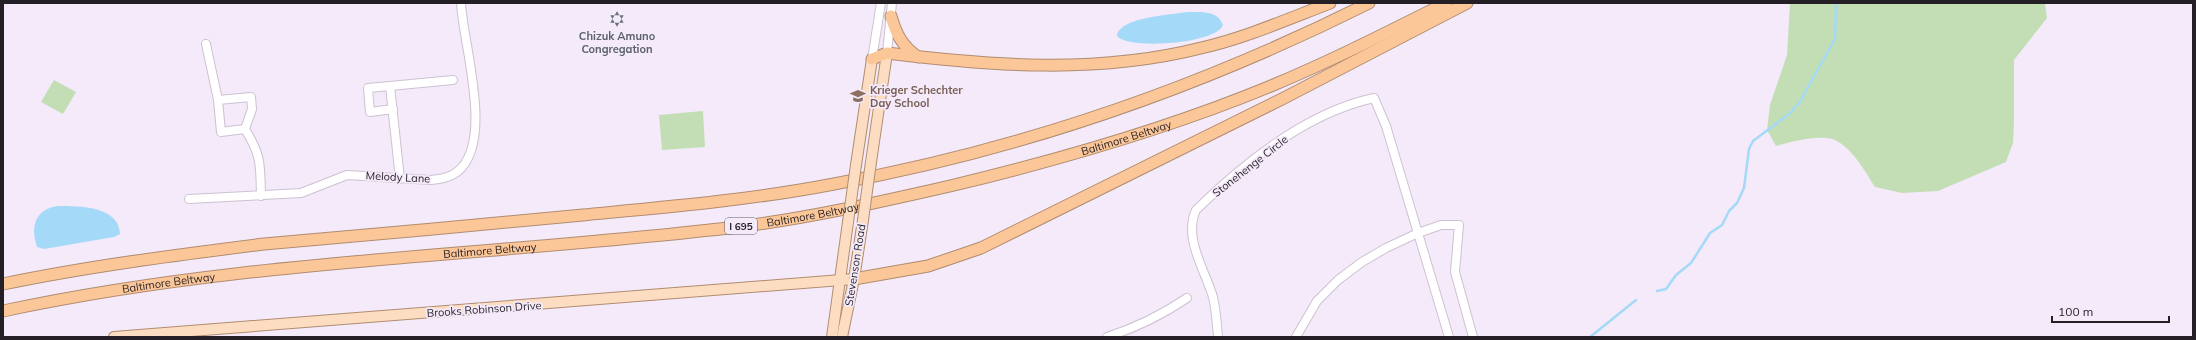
<svg xmlns="http://www.w3.org/2000/svg" width="2196" height="340" viewBox="0 0 2196 340" font-family="Mulish,sans-serif">
<style>
.green{fill:#c3deb5}
.water{fill:#a4daf7}
.lines{fill:none;stroke-linecap:round;stroke-linejoin:round}
.stream{stroke:#a4daf7;stroke-width:2.5}
.minor-casing{stroke:#ccc2d1;stroke-width:10}
.major-casing{stroke:#b08c70;stroke-width:12}
.highway-casing{stroke:#b08c70;stroke-width:13}
.minor{stroke:#fff;stroke-width:8}
.major{stroke:#fdddc1;stroke-width:10}
.highway{stroke:#fcc798;stroke-width:11}
.major-bridge-casing{stroke:#b08c70;stroke-width:12;stroke-linecap:butt}
.major-bridge{stroke:#fdddc1;stroke-width:10}
.labels{text-anchor:middle;dominant-baseline:central;stroke-width:3.5;stroke-linejoin:round;paint-order:stroke}
.shield{fill:#f4eafa;stroke:#625c65;stroke-width:1}
.shield-label{font-size:10px;font-weight:bold;fill:#231f25}
.worship-label{font-size:11px;font-weight:bold;fill:#5b616d;stroke:#f4eafa}
.education-label{font-size:11px;font-weight:bold;fill:#785e54;stroke:#f4eafa;text-anchor:start}
.street-label{font-size:11px;fill:#231f25;stroke:#f4eafa}
</style>
<rect width="100%" height="100%" fill="#f4eafa"/>
<g class="green">
<path d="M1790,3H2045L2047,18L2014,60V119L2013,143L2006,162L1938,191L1902,193L1875,187C1865,171 1852,148 1835,140C1821,134 1790,142 1776,146L1767,130L1770,105L1787,55Z"/>
<path d="M54,80L76,92L63,114L41,102Z"/>
<path d="M703,111L705,147L662,150L659,115Z"/>
</g>
<g class="water">
<path d="M1187,12C1201,12 1218,10 1223,25C1216,44 1128,50 1117,36C1119,17 1172,15 1187,12Z"/>
<path d="M58,206C79,206 119,206 120,234L114,237L44,249L37,247C30,227 35,209 58,206Z"/>
</g>
<g class="lines">
<g class="stream">
<path d="M1657,291L1666,289L1676,275L1691,263L1710,233L1722,225L1729,211L1737,203L1744,188L1749,149L1753,141L1789,114L1799,103L1835,39L1836,3"/>
<path d="M1590,337L1636,300"/>
</g>
<g class="minor-casing">
<g id="minor">
<path d="M206,44L218,100"/>
<path d="M887,53L892,3"/>
<path d="M872,59L881,3"/>
<path d="M390,86L368,88L370,112L393,109"/>
<path d="M245,129L252,109L251,97L218,100L221,132L245,129C262,157 260,164 261,196"/>
<path d="M400,179L390,86L453,80"/>
<path d="M189,199L301,193L347,175L431,180C440,179 449,178 457,172C495,142 463,45 461,3"/>
<path d="M1107,337C1135,328 1162,315 1187,298"/>
<path d="M1218,337C1217,324 1216,310 1213,297C1205,270 1183,238 1196,210C1244,163 1308,112 1374,98L1386,126L1449,337"/>
<path d="M1296,337L1317,301L1338,280L1362,262L1386,248L1418,233L1441,225H1459L1455,272L1473,337"/>
</g>
</g>
<g class="major-casing">
<g id="major">
<path d="M871,162L887,53"/>
<path d="M856,165L872,59"/>
<path d="M114,337L854,279"/>
<path d="M832,337L848,222"/>
<path d="M842,337L854,279L863,220"/>
</g>
</g>
<g class="highway-casing">
<g id="highway">
<path d="M891,16C896,34 902,46 918,57"/>
<path d="M872,59L887,53C992,66 1098,74 1201,48C1245,38 1288,19 1330,3"/>
<path d="M854,279L928,266L981,248L1284,98L1467,3"/>
<path d="M3,284C89,266 177,255 264,244C370,235 477,225 583,215C667,207 751,200 834,184C1020,150 1199,88 1369,3"/>
<path id="s1" d="M3,311C245,259 493,256 737,227C809,218 880,202 950,186C1059,160 1167,129 1271,86C1331,61 1388,32 1446,3"/>
</g>
</g>
<use href="#minor" class="minor"/>
<use href="#major" class="major"/>
<use href="#highway" class="highway"/>
<g class="major-bridge-casing">
<g id="major-bridge">
<path d="M863,220L871,162"/>
<path d="M848,222L856,165"/>
</g>
</g>
<use href="#major-bridge" class="major-bridge"/>
</g>
<defs>
<g id="synagogue-bare" transform="scale(1.2)"><path d="M0-6.5L5.6 3.2H-5.6ZM0 6.5L5.6-3.2H-5.6Z" fill="#6b7280" stroke="#f4eafa" stroke-width="2.5" paint-order="stroke"/></g>
<g id="school-bare" transform="scale(1.2)"><path d="M0-5L7-2L0 1L-7-2ZM-4 1L0 2.5L4 1V4Q0 6-4 4Z" fill="#8d6e63" stroke="#f4eafa" stroke-width="2.5" paint-order="stroke"/></g>
</defs>
<g fill-rule="evenodd">
<use href="#synagogue-bare" x="617" y="19"/>
<use href="#school-bare" x="858" y="96"/>
</g>
<g class="labels">
<rect class="shield" x="725" y="218" width="32" height="16" rx="3"/>
<g class="shield-label">
<text x="741" y="226">I 695</text>
</g>
<g class="worship-label">
<text x="617" y="36">Chizuk Amuno<tspan x="617" dy="13">Congregation</tspan></text>
</g>
<g class="education-label">
<text x="870" y="90">Krieger Schechter<tspan x="870" dy="13">Day School</tspan></text>
</g>
<g class="street-label">
<text stroke="none"><textPath href="#s1" startOffset="1139">Baltimore Beltway</textPath></text>
<text transform="translate(1250 166) rotate(-38)">Stonehenge Circle</text>
<text transform="translate(398 177) rotate(3)">Melody Lane</text>
<text stroke="none"><textPath href="#s1" startOffset="816">Baltimore Beltway</textPath></text>
<text stroke="none"><textPath href="#s1" startOffset="491">Baltimore Beltway</textPath></text>
<text transform="translate(855 265) rotate(-81)">Stevenson Road</text>
<text stroke="none"><textPath href="#s1" startOffset="168">Baltimore Beltway</textPath></text>
<text transform="translate(484 309) rotate(-4)">Brooks Robinson Drive</text>
</g>
</g>
<rect width="2196" height="340" fill="none" stroke="#231f25" stroke-width="8"/>
<path d="M2052 316v6h117v-6" fill="none" stroke="#231f25" stroke-width="2"/>
<text x="2058" y="316" font-size="12" fill="#231f25" stroke="#f4eafa" stroke-width="3" paint-order="stroke">100 m</text>
</svg>
